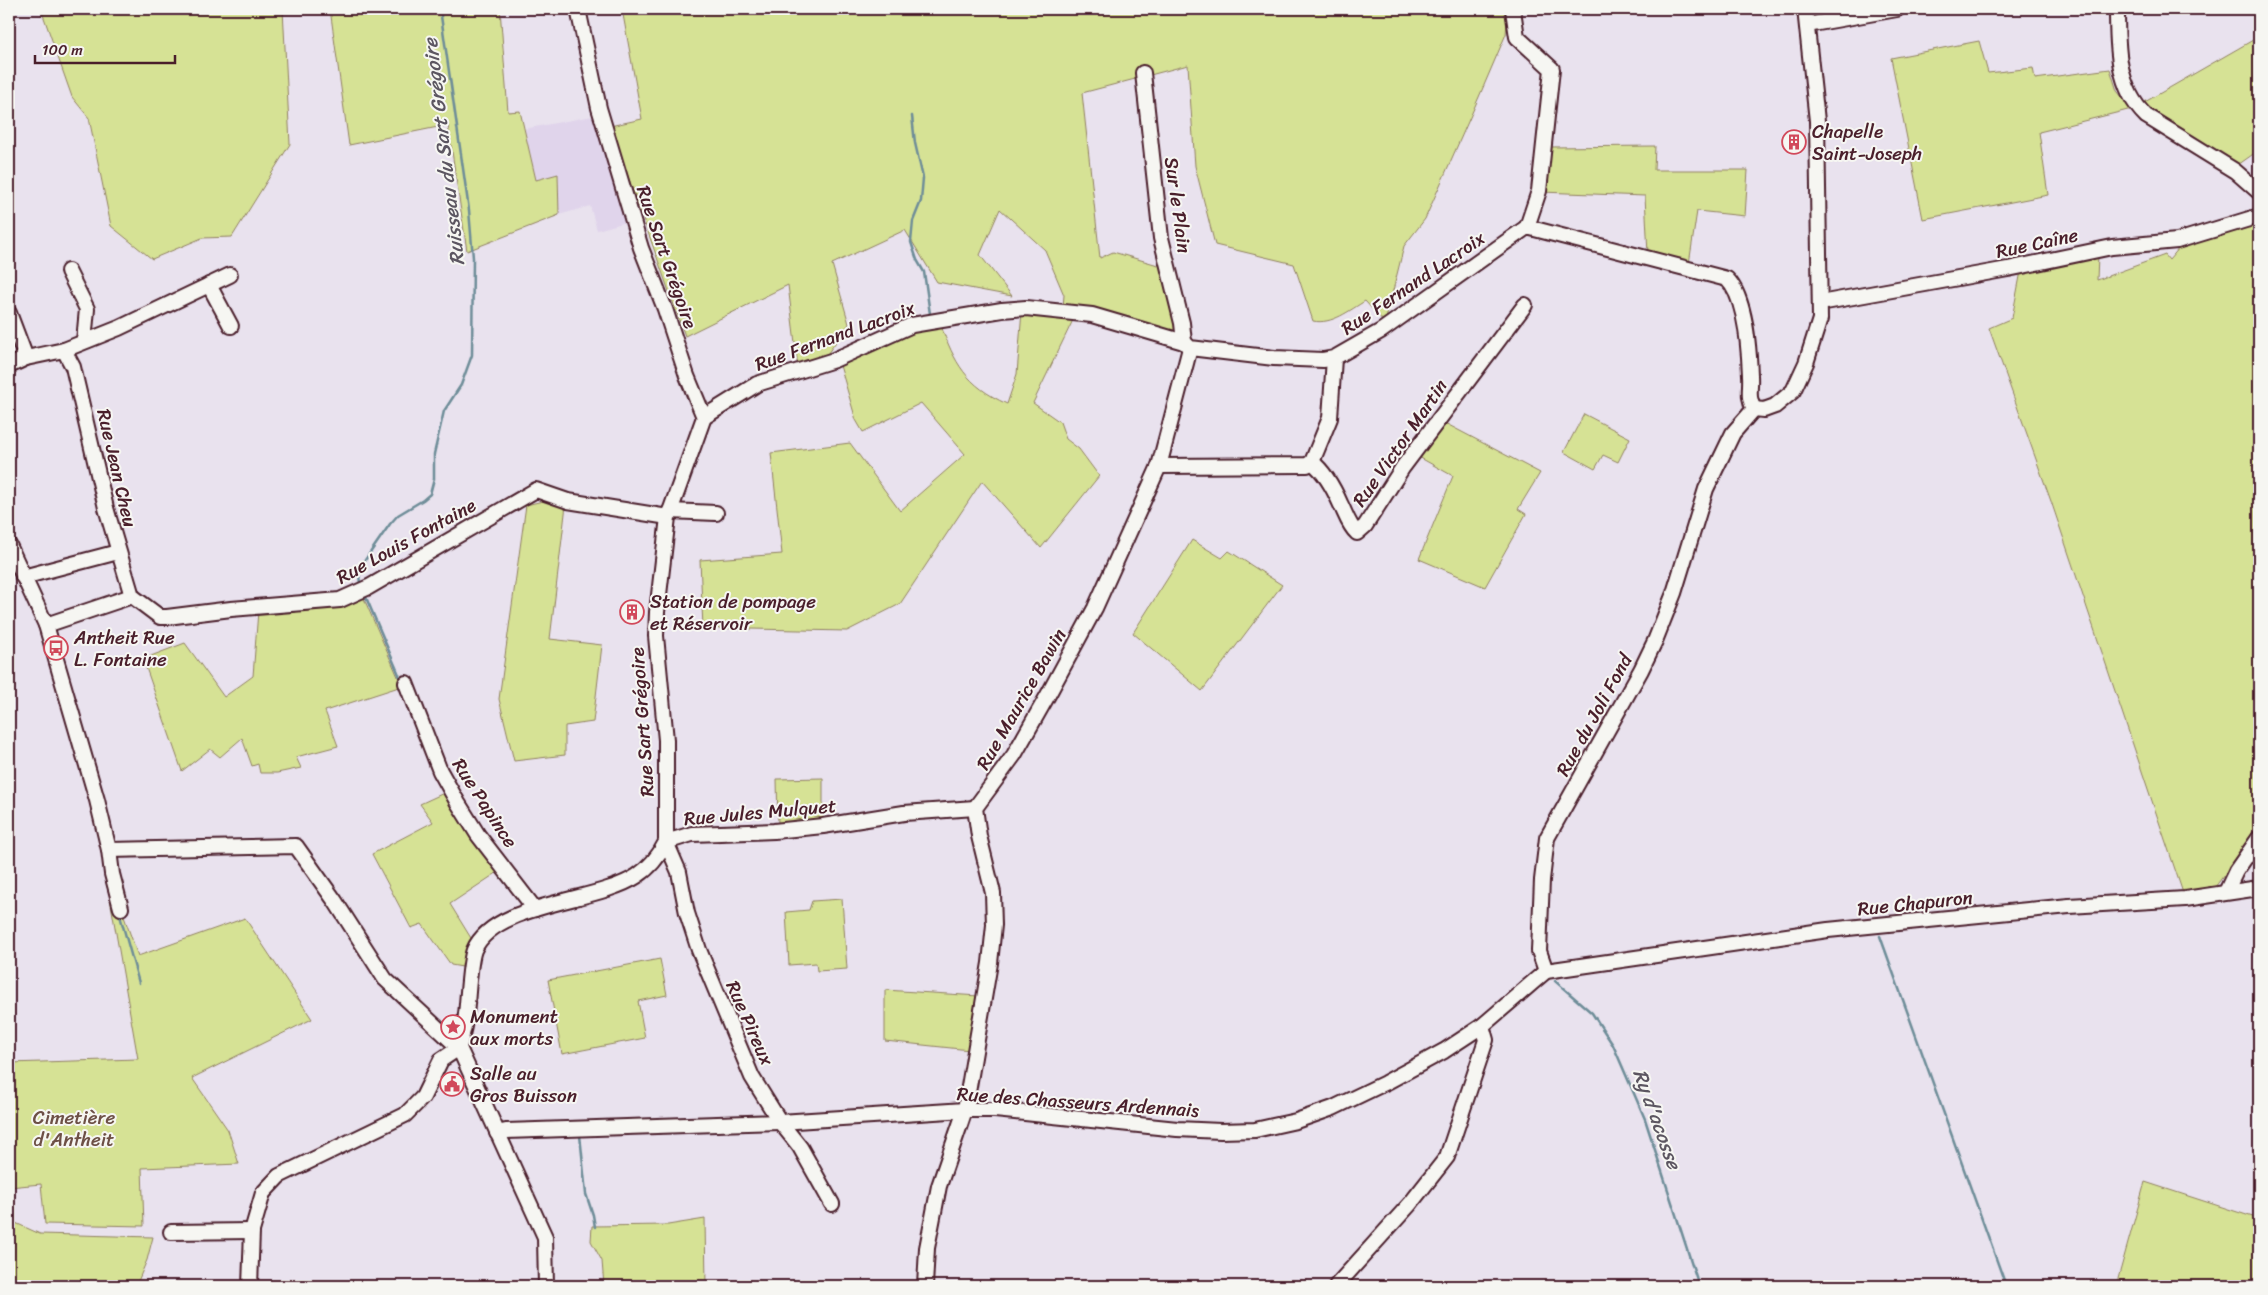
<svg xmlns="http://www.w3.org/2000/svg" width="2268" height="1295" viewBox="0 0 2268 1295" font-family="Sriracha,sans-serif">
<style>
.built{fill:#e0d4eb}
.green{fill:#d6e295;stroke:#908060}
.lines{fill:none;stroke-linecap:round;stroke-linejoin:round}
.stream{stroke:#6e8d98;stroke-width:2.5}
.minor-casing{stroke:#4a1f2b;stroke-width:18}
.minor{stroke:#f6f6f2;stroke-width:14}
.labels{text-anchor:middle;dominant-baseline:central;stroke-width:4;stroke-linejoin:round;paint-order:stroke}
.poi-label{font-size:19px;fill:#4a1f2b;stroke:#f6f6f2;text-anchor:start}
.street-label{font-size:19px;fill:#4a1f2b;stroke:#f6f6f2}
.park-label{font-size:19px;fill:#6d5046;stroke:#f6f6f2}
.water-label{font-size:20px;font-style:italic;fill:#5c5661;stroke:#f6f6f2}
</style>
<rect width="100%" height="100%" fill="#e9e2ee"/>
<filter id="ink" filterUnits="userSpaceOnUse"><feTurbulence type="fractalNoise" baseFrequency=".02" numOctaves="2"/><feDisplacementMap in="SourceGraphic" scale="10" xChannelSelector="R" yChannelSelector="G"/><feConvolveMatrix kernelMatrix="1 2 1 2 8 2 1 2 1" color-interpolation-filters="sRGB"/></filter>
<g filter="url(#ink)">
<path class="built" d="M598,115L630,221L597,230L590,206L559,215L558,174L536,180L524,129Z"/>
<g class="green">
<path d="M41,9H283L290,144L232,237L202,238L152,259L111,226L89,118L72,97Z"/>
<path d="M330,9H500L508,112L520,111L536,180L558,174L559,215L467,251L448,125L349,145Z"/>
<path d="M622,9H1508L1506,34L1479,97L1425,219L1404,246L1385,323L1365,301C1350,310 1332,325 1313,321L1294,264L1215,245L1195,166L1188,65L1082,93L1100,258L1113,252L1165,267L1180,325L1173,331L1098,309L1063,307L1064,295L1045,250L1000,209L980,255L1012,296L937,282L905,230L832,264L849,324L825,357L798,368L788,285L685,336L610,126L642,119Z"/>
<path d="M2253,40L2259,51V150L2235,167L2143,103Z"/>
<path d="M1979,41L1988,73L2033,68L2035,79L2110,69L2117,91L2132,109L2039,132L2048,195L1923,219L1891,58Z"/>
<path d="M1655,146L1654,170H1748L1745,216L1697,211L1689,264L1648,254L1645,196L1541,192L1549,147Z"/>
<path d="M2259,223V829L2215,887L2183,893L2052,504L1989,328L2012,318L2021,271L2098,255L2097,280L2165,255L2169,260L2180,247Z"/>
<path d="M1022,311L1074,318L1033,403L1060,422L1066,439L1079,449L1099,476L1041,548L982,481L900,604L847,631L703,628L700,560L782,554L771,453L850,443L900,511L965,454L921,403L863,432L856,420L839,362L897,335L940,323C955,364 966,385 1007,404L1017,374Z"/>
<path d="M1584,414L1630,438L1618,462L1603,455L1595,469L1564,452Z"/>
<path d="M1441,421L1540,473L1518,509L1526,514L1485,587L1419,559L1453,476L1417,456Z"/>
<path d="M543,501L566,505L550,639L602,645L593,722L565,726V755L514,761L499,699L526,505Z"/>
<path d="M1192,540L1222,558L1229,551L1282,585L1202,691L1133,633Z"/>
<path d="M362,594L402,686L325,711L338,746L296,757L301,768L277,773H260L258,764L252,766L242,738L220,757L210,749L182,771L143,659L185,643L224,697L253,676L258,611Z"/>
<path d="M823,778V822L778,825L777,779Z"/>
<path d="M446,792L501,870L450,904L474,943L468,968L451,965L422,924L411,928L372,854L433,822L420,804Z"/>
<path d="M109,893L121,908L138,956L245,918L312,1019L192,1078L228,1130L239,1164L142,1168L144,1226L45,1224L41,1184L9,1187V1063L138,1059Z"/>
<path d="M842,899L847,969L817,971L816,963L789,965L786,912L809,910L812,901Z"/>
<path d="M660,959L667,995L638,1001L645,1038L562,1054L548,980Z"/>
<path d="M885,990L979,996L970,1050L885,1041Z"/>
<path d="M2145,1182L2259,1219V1286H2116Z"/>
<path d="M705,1219L706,1286H604L602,1261L591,1241L592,1226L668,1225Z"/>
<path d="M9,1220L40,1234L153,1237L147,1260L136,1286H9Z"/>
</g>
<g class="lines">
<g class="stream">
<path d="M912,116L915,143L923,178L921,201L913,221L911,242L917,260L924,272L930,314"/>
<path d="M360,585L359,573L363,563L390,524L398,515L423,500L430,494L434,479V454L444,411L461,385L472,355L473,258L469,210L440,9"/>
<path d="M365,595L400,677"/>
<path d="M119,912L139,983"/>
<path d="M1880,936L2006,1286"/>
<path d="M1555,981L1592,1013L1613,1045L1645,1119L1699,1286"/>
<path d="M580,1135L586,1194L593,1215L595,1227"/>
</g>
<g class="minor-casing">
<g id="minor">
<path d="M578,9L599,108L641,248L665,309L687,376L704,417L668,517L657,612L656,636L666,740V842L679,872L687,913L699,950L752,1077L780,1122L800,1147L832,1204"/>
<path d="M2117,9C2117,46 2117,88 2146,116L2235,171L2259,192"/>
<path d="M1513,10L1517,37L1552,69L1539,191L1527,227"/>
<path d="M1807,25L1897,9"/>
<path d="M1143,73L1161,238L1182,323L1184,342"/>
<path d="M68,271L87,309L84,341"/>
<path d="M209,285L231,326"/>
<path d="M1820,303L2008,269L2112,247L2177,241L2259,216"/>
<path d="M9,313L26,358"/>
<path d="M64,350L73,367L106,508L132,596"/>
<path d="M9,366L26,358L64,350L119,328L230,275"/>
<path d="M1754,409L1764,410L1775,406L1793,391L1806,363L1820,319L1817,121L1805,9"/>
<path d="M704,417L757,384L834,360L912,325L1002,310L1026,308L1092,315L1184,342L1190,348L1274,358L1323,360L1334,358L1381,331L1527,227L1727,279C1746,298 1749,349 1750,375C1751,390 1747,396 1754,409"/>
<path d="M1312,462C1325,472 1334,489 1341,505C1346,515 1349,526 1357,533L1365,526L1403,467L1525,305"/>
<path d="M1159,466L1307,465L1312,462L1330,418L1334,358"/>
<path d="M670,511L716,513"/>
<path d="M9,545L46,625L97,800L109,850L112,874L121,908"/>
<path d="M23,577L118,552"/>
<path d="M132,596L160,617H167L231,609L340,600L369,587L536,490L568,501L668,517"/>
<path d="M46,625L132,596"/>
<path d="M406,683L440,771L458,803L478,835L535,909"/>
<path d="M109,850L296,846L335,901L385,979L459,1048L545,1237L546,1286"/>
<path d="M2226,892L2236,871L2259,838"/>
<path d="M1546,971L1828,930L2069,906L2185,899L2259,888"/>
<path d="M1546,971L1539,951L1542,880L1547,838L1641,670L1655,641L1674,593L1706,489L1733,433L1754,409"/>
<path d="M459,1048C461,1037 465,1026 466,1014C468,999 469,963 474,950C495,902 596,903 637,876C651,867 659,856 666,842L692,834L774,831L823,826L904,813L975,808"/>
<path d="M497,1133L506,1131L780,1122L965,1110H995L1177,1129L1221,1131L1255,1130L1296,1121L1333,1108L1385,1083L1444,1051L1482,1026L1546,971"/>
<path d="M171,1232L252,1231"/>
<path d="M250,1286L252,1231L263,1193L279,1176L405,1115L423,1097L441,1060L459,1048"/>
<path d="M925,1286L927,1248L939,1186L965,1110L990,963L994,925L993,893L979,836L975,808L1014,755L1048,695L1095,608L1159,466L1190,348"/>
<path d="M1336,1286L1410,1204L1447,1157L1486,1040L1482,1026"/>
</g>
</g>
<use href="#minor" class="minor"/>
</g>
</g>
<defs>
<g id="building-ring" transform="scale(1.25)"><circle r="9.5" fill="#f6f6f2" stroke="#d1495b" stroke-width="1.5"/><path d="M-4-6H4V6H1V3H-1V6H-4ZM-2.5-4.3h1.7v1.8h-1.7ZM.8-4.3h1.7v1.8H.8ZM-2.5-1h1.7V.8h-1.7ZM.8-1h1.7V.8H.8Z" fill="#d1495b"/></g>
<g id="bus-ring" transform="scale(1.25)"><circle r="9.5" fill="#f6f6f2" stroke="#d1495b" stroke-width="1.5"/><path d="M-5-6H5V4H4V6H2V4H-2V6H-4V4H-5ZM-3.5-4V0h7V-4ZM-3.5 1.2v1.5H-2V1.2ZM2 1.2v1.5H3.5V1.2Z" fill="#d1495b"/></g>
<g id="sight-ring" transform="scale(1.25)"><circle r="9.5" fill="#f6f6f2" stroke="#d1495b" stroke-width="1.5"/><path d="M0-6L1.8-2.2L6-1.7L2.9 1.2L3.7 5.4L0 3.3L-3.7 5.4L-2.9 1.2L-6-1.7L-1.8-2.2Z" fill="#d1495b"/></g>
<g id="civic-ring" transform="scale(1.25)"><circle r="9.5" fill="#f6f6f2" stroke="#d1495b" stroke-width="1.5"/><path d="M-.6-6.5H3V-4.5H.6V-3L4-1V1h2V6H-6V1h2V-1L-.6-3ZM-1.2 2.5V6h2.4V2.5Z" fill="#d1495b"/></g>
</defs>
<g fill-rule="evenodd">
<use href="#building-ring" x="1794" y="142"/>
<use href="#building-ring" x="632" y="612"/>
<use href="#bus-ring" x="56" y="648"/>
<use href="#sight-ring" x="453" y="1027"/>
<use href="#civic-ring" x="452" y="1084"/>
</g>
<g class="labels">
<g class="poi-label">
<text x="1812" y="131">Chapelle<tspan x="1812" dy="22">Saint-Joseph</tspan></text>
<text x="650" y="601">Station de pompage<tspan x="650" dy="22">et Réservoir</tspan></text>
<text x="74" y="637">Antheit Rue<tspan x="74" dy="22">L. Fontaine</tspan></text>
<text x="470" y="1016">Monument<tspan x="470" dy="22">aux morts</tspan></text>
<text x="470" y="1073">Salle au<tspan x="470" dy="22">Gros Buisson</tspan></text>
</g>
<g class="street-label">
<text transform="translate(1178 205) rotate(82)">Sur le Plain</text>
<text transform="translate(2037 243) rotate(-12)">Rue Caîne</text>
<text transform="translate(667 257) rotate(71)">Rue Sart Grégoire</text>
<text transform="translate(1413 283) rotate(-34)">Rue Fernand Lacroix</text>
<text transform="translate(835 336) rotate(-20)">Rue Fernand Lacroix</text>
<text transform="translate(1400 443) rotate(-55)">Rue Victor Martin</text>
<text transform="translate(117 468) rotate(77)">Rue Jean Cheu</text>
<text transform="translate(406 541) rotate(-29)">Rue Louis Fontaine</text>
<text transform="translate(1021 699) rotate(-60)">Rue Maurice Bawin</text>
<text transform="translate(1594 715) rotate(-61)">Rue du Joli Fond</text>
<text transform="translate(642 722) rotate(-94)">Rue Sart Grégoire</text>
<text transform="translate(485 803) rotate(57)">Rue Papince</text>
<text transform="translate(760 812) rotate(-5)">Rue Jules Mulquet</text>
<text transform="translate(1915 903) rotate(-6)">Rue Chapuron</text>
<text transform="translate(750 1023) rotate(66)">Rue Pireux</text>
<text transform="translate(1078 1102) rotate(4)">Rue des Chasseurs Ardennais</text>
</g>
<g class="park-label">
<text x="74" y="1117">Cimetière<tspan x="74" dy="22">d'Antheit</tspan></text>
</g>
<g class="water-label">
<text transform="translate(444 152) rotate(-97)">Ruisseau du Sart Grégoire</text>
<text transform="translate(1657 1119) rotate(70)">Ry d'acosse</text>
</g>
</g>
<rect width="2268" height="1295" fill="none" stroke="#f6f6f2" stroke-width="30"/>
<rect x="15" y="15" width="2238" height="1265" fill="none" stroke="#4a1f2b" stroke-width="2" filter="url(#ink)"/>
<path d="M35 55v8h140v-8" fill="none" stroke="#4a1f2b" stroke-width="2.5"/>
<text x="42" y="55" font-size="15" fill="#4a1f2b" stroke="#f6f6f2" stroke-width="4" paint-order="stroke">100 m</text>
</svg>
